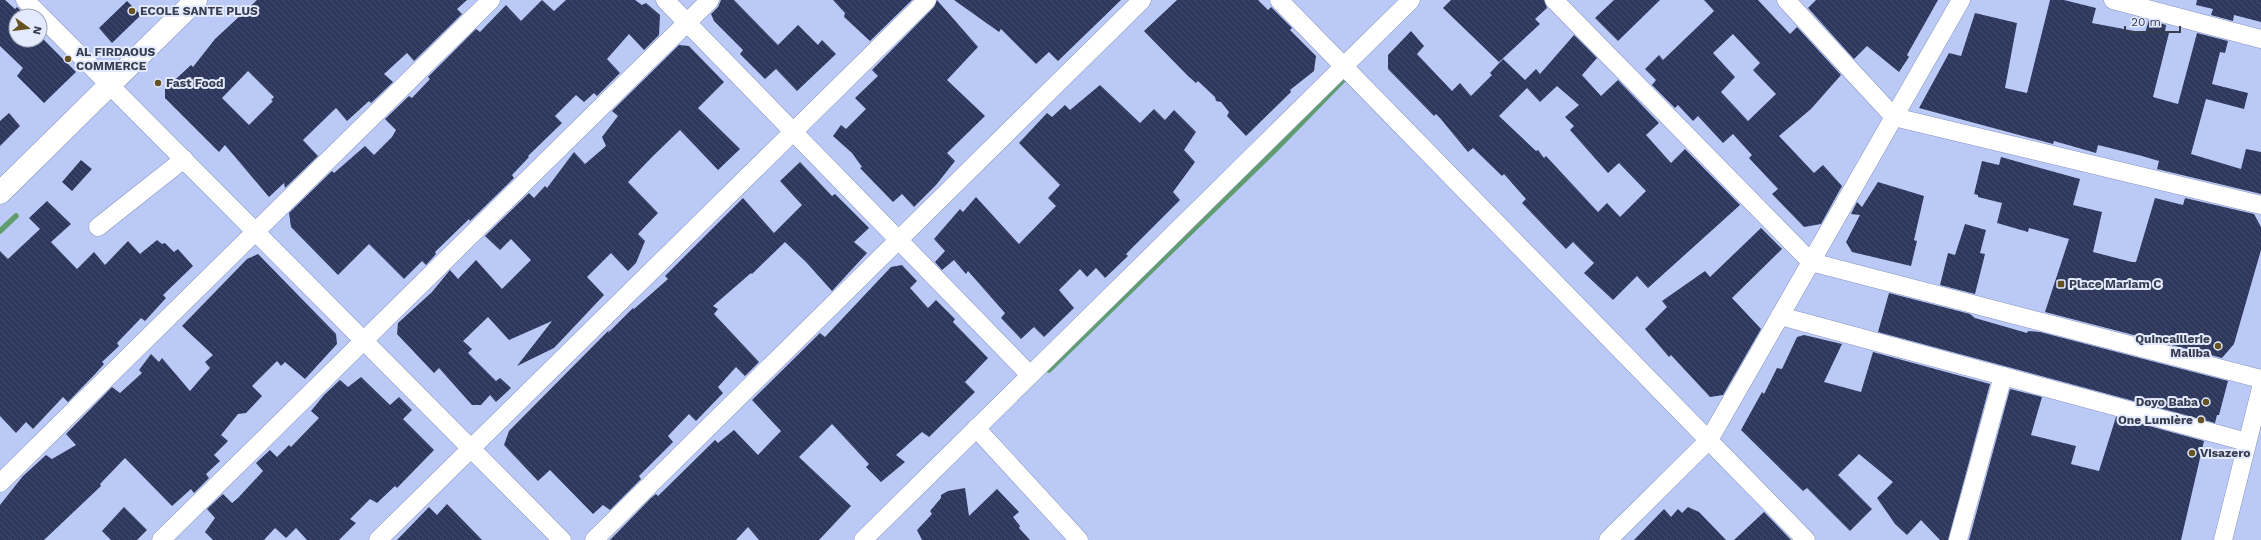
<svg xmlns="http://www.w3.org/2000/svg" width="2261" height="540" viewBox="0 0 2261 540" font-family="'Work Sans',sans-serif">
<style>
.lines{fill:none;stroke-linecap:round;stroke-linejoin:round}
.stream{stroke:#5f9d6f;stroke-width:5.5}
.building{fill:url(#building-back-hatch);fill-rule:evenodd}
.minor-casing{stroke:#8694bf;stroke-width:19}
.major-casing{stroke:#8694bf;stroke-width:23}
.minor{stroke:#fff;stroke-width:18}
.major{stroke:#fff;stroke-width:22}
.poi-dot{fill:#655422;stroke:#e4eafd;stroke-width:1.5}
.labels{text-anchor:middle;dominant-baseline:central;stroke-width:4;stroke-linejoin:round;paint-order:stroke}
.poi-label{font-size:12px;font-weight:bold;fill:#373c4f;stroke:#e4eafd;text-anchor:start}
</style>
<defs>
<pattern id="building-back-hatch" width="6" height="6" patternUnits="userSpaceOnUse"><rect width="6" height="6" fill="#2e385d"/><path d="M-1 5l2 2M0 0l6 6M5-1l2 2" fill="none" stroke="#444d6d"/></pattern>
</defs>
<rect width="100%" height="100%" fill="#bac9f6"/>
<g class="lines">
<g class="stream">
<path d="M0,231L16,216"/>
<path d="M1049,370L1276,149L1344,79"/>
</g>
</g>
<g class="building">
<path d="M0,0H5L15,9L17,7L26,16H16V40H40V30L45,35L42,38L76,72L44,103L17,76L23,68L0,46Z"/>
<path d="M257,0H467L457,9L462,14L414,61L407,53L384,74L393,82L371,103L369,101L347,121L336,108L303,140L318,156L285,188L284,183L269,197L225,145L219,152L165,98V89L191,65L193,67L215,39ZM248,71L274,97L271,100L273,101L249,125L222,98Z"/>
<path d="M542,0L554,11L566,0H635L642,5L646,3L660,15L659,35L644,50L629,34L607,59L620,73L597,96L594,93L584,102L576,95L555,116L562,123L528,156L529,157L512,175L514,178L470,221L469,219L435,252L436,254L426,265L422,261L404,279L369,244L338,275L291,227L289,213L332,171L334,173L365,146L374,155L392,137L396,130L385,119L409,96L412,98L430,79L428,77L476,29L480,32L506,5L521,21Z"/>
<path d="M721,0H734L778,45L798,25L818,45L822,40L836,54L797,91L776,69L765,79L740,54L743,50L714,21L711,14L718,7Z"/>
<path d="M833,0H912L870,41L844,17L845,13Z"/>
<path d="M937,0L978,47L947,80L985,116L947,153L955,161L936,185L914,207L902,194L893,202L860,168L862,167L852,153L833,136L841,125L846,129L866,109L855,98L878,76L872,70L934,7Z"/>
<path d="M954,0H1121L1058,61L1049,52L1036,64L1001,29L999,32Z"/>
<path d="M1177,0H1258L1268,10L1271,7L1292,28L1290,30L1316,56L1314,71L1290,90L1291,92L1246,136L1227,116L1229,112L1221,102L1216,101L1215,97L1198,81L1196,83L1188,76L1144,31Z"/>
<path d="M1451,0H1544L1547,8L1535,19L1540,24L1499,62L1443,8Z"/>
<path d="M1614,0H1660L1618,41L1595,18Z"/>
<path d="M1704,0H1758L1790,34L1797,27L1841,75L1811,109L1779,136L1814,173L1823,165L1842,186L1821,224L1804,227L1772,194L1778,189L1749,158L1752,155L1733,134L1723,143L1698,116L1693,121L1678,105L1675,108L1652,85L1656,80L1645,69L1659,55L1663,60L1714,11ZM1733,34L1760,63L1753,70L1776,94L1748,121L1721,92L1735,77L1713,53Z"/>
<path d="M1816,0H1938L1907,55L1909,57L1899,72L1867,46L1854,59L1808,8Z"/>
<path d="M2050,0H2064L2096,8L2092,23L2145,33L2149,20L2166,25L2165,32L2169,33L2153,97L2178,104L2197,33L2228,41L2225,53L2220,52L2212,84L2248,93L2244,109L2206,99L2191,154L2241,169L2246,149L2261,152V194L2157,169L2159,161L2142,156L2098,145L2096,153L2054,141L2053,144L1919,108L1949,53L1961,56L1975,13L2017,23L2005,88L2027,93Z"/>
<path d="M2197,0H2261V22L2234,15L2233,21L2211,15L2213,9L2196,5Z"/>
<path d="M127,1L141,15L112,43L99,28Z"/>
<path d="M1411,31L1424,46L1417,54L1452,91L1460,83L1471,96L1492,75L1490,73L1503,59L1525,80L1536,69L1540,74L1574,35L1597,58L1582,75L1601,96L1618,80L1659,123L1646,135L1671,163L1685,149L1740,205L1648,288L1637,276L1613,300L1584,273L1594,263L1573,242L1566,249L1522,203L1526,199L1504,174L1502,176L1473,148L1468,152L1440,118L1436,114L1434,116L1388,69V55ZM1557,86L1579,105L1565,117L1574,126L1570,130L1608,173L1619,163L1646,191L1620,217L1607,203L1598,212L1546,156L1544,158L1538,150L1536,151L1499,116L1527,88L1540,102Z"/>
<path d="M679,45L689,46L724,82L698,108L740,149L718,170L680,130L653,156L628,182L658,213L638,234L645,241L636,263L628,271L611,253L587,277L604,295L554,348L517,366L552,321L509,340L488,317L463,341L472,349L468,353L496,381L500,378L511,388L496,402L490,395L481,405H472L439,368L434,373L397,334L398,323L432,292L450,270L458,279L476,260L502,289L531,260L511,239L500,250L485,236L529,193L534,198L545,186L547,188L574,152L585,164L606,146L602,137L618,116L612,111Z"/>
<path d="M1100,85L1140,123L1154,109L1165,120L1174,110L1196,132L1184,150L1195,162L1173,192L1180,200L1126,254L1128,256L1105,278L1096,268L1087,277L1080,269L1059,290L1074,308L1044,337L1034,327L1021,339L1001,318L1005,313L968,271L966,274L954,260L942,270L935,262L945,251L934,239L960,209L963,212L976,197L1019,244L1056,206L1048,198L1060,185L1019,143L1047,113L1052,117L1065,105L1070,110Z"/>
<path d="M9,113L20,126L0,146V121Z"/>
<path d="M2001,157L2080,179L2073,205L2102,212L2093,252L2132,262H2136L2155,198L2183,205L2185,198L2254,214L2261,227V250L2234,344L2222,358L2045,312L2069,239L2029,228L2028,232L1997,223L2002,203L1978,197V195L1974,194L1982,161L1999,165Z"/>
<path d="M81,160L92,169L72,191L62,182Z"/>
<path d="M800,162L832,196L835,194L869,228L854,242L867,253L832,291L806,262L785,242L752,274L751,273L713,306L718,309L714,314L759,362L745,376L736,367L718,387L723,393L696,421L689,414L668,436L673,442L639,476L641,479L610,510L603,505L593,514L550,470L538,481L504,445L509,431L609,330L608,333L633,308L634,309L668,279L665,276L743,198L774,233L802,205L780,181Z"/>
<path d="M1878,182L1924,196L1914,240L1917,241L1911,266L1852,252L1846,242L1860,215L1851,214L1857,202L1862,207Z"/>
<path d="M47,201L71,224L51,242L77,269L94,252L105,265L128,241L140,254L157,240L162,244L165,243L174,252L178,249L193,266L163,295L166,298L145,321L141,318L117,343L119,346L102,362L104,364L96,373L68,402L63,397L33,429L26,422L16,433L0,416V251L8,259L40,229L29,218Z"/>
<path d="M1965,224L1986,230L1980,253L1985,254L1975,294L1940,285L1948,253L1955,255Z"/>
<path d="M1761,228L1782,249L1732,298L1761,329L1723,395L1710,397L1671,355L1669,357L1645,329L1667,307L1662,301L1705,271L1710,277Z"/>
<path d="M258,254L336,334L337,344L305,379L285,362L281,366L277,361L252,386L262,396L246,413L238,414L221,435L228,441L214,455L220,461L206,474L209,478L194,493L191,489L172,506L125,458L100,484L101,486L44,540H0V505L23,476L46,455L52,459L76,445L66,434L112,387L120,393L142,373L139,370L151,354L159,362L162,358L190,391L210,368L205,362L213,355L182,326L247,259Z"/>
<path d="M902,265L917,281L910,288L928,308L936,300L955,319L953,322L988,358L965,382L975,392L929,437L922,432L896,455L905,462L881,482L866,467L869,464L832,424L799,457L851,506L819,540H759L748,527L736,540H610L651,498L656,494L658,496L715,440L718,443L734,430L758,455L781,431L752,400L820,333L825,337L891,267Z"/>
<path d="M1889,293L1970,314L1975,318L2027,333L2028,331L2040,332L2228,381L2219,415H2217L2215,423L1878,332Z"/>
<path d="M1804,335L1842,344L1824,382L1861,392L1873,352L1990,384L1948,540H1940L1921,520L1907,535L1895,524L1877,498L1893,482L1859,454L1838,475L1872,509L1850,531L1807,488L1803,491L1741,430L1762,392L1764,394L1777,368L1782,369L1797,337Z"/>
<path d="M361,377L390,405L399,397L412,410L403,419L434,450L397,488L395,486L377,503L370,499L350,519L356,523L339,540H307L296,528L286,538L275,528L264,540H213L205,532L215,518L207,509L223,494L232,503L238,498L263,471L256,463L270,450L277,457L289,445L291,447L319,418L311,411L324,395L340,380L348,387Z"/>
<path d="M2010,389L2042,397L2031,435L2076,446L2071,464L2099,471L2116,417L2204,441L2181,540H1969Z"/>
<path d="M965,488L969,516L997,489L1019,512L1013,517L1020,526L1019,528L1030,540H922L917,530L932,514L930,511L941,498V495L948,491Z"/>
<path d="M447,504L482,540H397L429,507L437,515Z"/>
<path d="M124,507L147,530L137,540H111L102,531Z"/>
<path d="M1688,507L1699,512L1726,540H1634L1664,509L1671,517L1678,509L1682,513Z"/>
<path d="M1764,512L1791,540H1734Z"/>
</g>
<g class="lines">
<g class="minor-casing">
<g id="minor">
<path d="M25,0L562,540"/>
<path d="M665,0L1030,375"/>
<path d="M1279,0L1806,540"/>
<path d="M1554,0L1811,262L2261,379"/>
<path d="M1786,0L1894,117L2261,205"/>
<path d="M2113,0L2261,39"/>
<path d="M98,227L184,159"/>
<path d="M1780,316L2247,442"/>
<path d="M976,428L1079,540"/>
<path d="M0,483L491,0"/>
<path d="M161,540L710,0"/>
<path d="M378,540L927,0"/>
<path d="M594,540L1142,0"/>
<path d="M863,540L1411,0"/>
<path d="M1608,540L1709,440L1961,0"/>
<path d="M1958,540L2003,376"/>
<path d="M2223,540L2261,388"/>
</g>
</g>
<g class="major-casing">
<path id="major" d="M0,193L196,0"/>
</g>
<use href="#minor" class="minor"/>
<use href="#major" class="major"/>
</g>
<g class="poi-dot">
<circle cx="132" cy="11" r="4"/>
<circle cx="68" cy="59" r="4"/>
<circle cx="158" cy="83" r="4"/>
<rect x="2057" y="280" width="8" height="8" rx="2"/>
<circle cx="2218" cy="346" r="4"/>
<circle cx="2206" cy="402" r="4"/>
<circle cx="2201" cy="420" r="4"/>
<circle cx="2192" cy="453" r="4"/>
</g>
<g class="labels">
<g class="poi-label">
<text x="140" y="11">ECOLE SANTE PLUS</text>
<text x="76" y="52">AL FIRDAOUS<tspan x="76" dy="14">COMMERCE</tspan></text>
<text x="166" y="83">Fast Food</text>
<text x="2069" y="284">Place Mariam C</text>
<text x="2210" y="339" text-anchor="end">Quincaillerie<tspan x="2210" dy="14">Maliba</tspan></text>
<text x="2198" y="402" text-anchor="end">Doyo Baba</text>
<text x="2193" y="420" text-anchor="end">One Lumière</text>
<text x="2200" y="453">Visazero</text>
</g>
</g>
<g transform="translate(28 28) rotate(104)"><circle r="19" fill="#e4eafd" stroke="#9fa4b7"/>
<path d="M0-3L7 15L0 10L-7 15Z" fill="#655422"/>
<text y="-6" font-size="11" font-weight="bold" text-anchor="middle" fill="#373c4f">N</text>
</g>
<path d="M2125 26v6h55v-6" fill="none" stroke="#373c4f" stroke-width="2"/>
<text x="2131" y="26" font-size="12" fill="#373c4f" stroke="#e4eafd" stroke-width="3" paint-order="stroke">20 m</text>
</svg>
